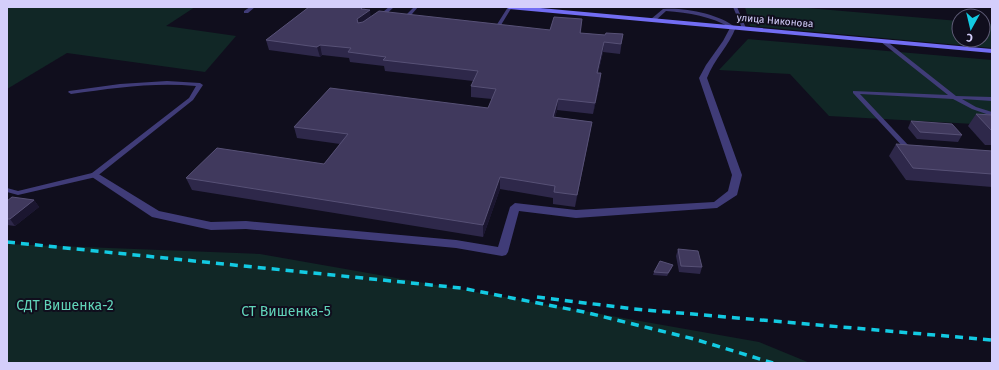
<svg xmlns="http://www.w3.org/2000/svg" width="999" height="370" viewBox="0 0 999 370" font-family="'Fira Sans',sans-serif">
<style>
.green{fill:#112726}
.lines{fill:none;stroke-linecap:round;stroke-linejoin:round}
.service{fill:#403c78;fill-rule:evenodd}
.minor{fill:#403c78;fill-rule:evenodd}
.secondary{fill:#726df3;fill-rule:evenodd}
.rail{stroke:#13cae2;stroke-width:3.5;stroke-dasharray:8 6;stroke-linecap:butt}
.wall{fill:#2e284a}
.shaded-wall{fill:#1b1630}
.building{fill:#40395d;stroke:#575176}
.labels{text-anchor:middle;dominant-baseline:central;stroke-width:4;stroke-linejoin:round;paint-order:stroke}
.far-street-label{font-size:10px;fill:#d4cefb;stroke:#100e1d}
.near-park-label{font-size:14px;fill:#61d4b9;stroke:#100e1d}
</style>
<rect width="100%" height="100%" fill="#100e1d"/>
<g class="green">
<path d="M7,7H195L166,26L236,36L205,72L67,53L7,89Z"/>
<path d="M745,7H796L959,21V40H983V23L992,24V48L750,26Z"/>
<path d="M748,39L992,60V125L829,116L790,74L719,70Z"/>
<path d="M7,244L260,254L759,342L810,363H7Z"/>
</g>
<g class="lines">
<g class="service">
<path d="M250,7H255L248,13H244V11Z"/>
<path d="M389,7H394L382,18H378V16Z"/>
<path d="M414,7H418L406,21H402V19Z"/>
<path d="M508,7H512L501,25L506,27L504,28L496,27V26Z"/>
<path d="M733,7H737L746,28V29L742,28Z"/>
<path d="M663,9C684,7 719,14 735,27L731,28C711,16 689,13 666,11L655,21H651V19Z"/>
<path d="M881,40H885L956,96L992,97V101L962,99L976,107L992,112V116L972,109L953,99L860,94L909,146L914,147L915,148L912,150L905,149L853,93V91L948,95L881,42Z"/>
<path d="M167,81L200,83L203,85L193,100L96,177L18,195L7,192V188L18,191L92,173L189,98L196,86C154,82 113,88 71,94L68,92L69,91L120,84Z"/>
</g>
<path class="minor" d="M731,26L736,27C729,46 714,59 707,78L742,175L737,195L717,208L576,218L519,211L508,252L506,255L502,256L456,248L348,238L246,229L211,230L152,217L89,175L94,172L97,173L159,211L211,222L246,221L456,240L498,247L510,207L515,203L576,210L714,202L728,191L732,175L699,78L706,65L723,41Z"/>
<path class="secondary" d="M506,7H529L992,49V53L509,9Z"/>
<g class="rail">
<path d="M7,242L461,288L584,312L694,339L773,363"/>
<path d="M537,297L634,309L992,340"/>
</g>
</g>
<g class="wall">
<path d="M309,7H365V9L371,17L550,30L582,19L581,33L605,35L623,34L620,54L603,52L598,73H601L600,84L593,114L557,110L555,117L592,122L590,133L575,207L553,204V198L500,189L483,237L192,190L186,178L324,164L340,144L297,138L294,127L488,108L492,99L471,97V86L473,81L385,71L384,66L350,62L349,58L322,55L320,57L269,50L266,40Z"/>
<path d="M976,114L992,115V145H985L968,126Z"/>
<path d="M911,121L962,135L958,142L917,139L908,128Z"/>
<path d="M896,144L992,151V187L906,180L889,156Z"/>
<path d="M34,200L39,207L15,226L7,225V201Z"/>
<path d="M678,249L702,267L700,274L679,272L676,256Z"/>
<path d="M672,268L667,276L653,275L654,272Z"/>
</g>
<g class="shaded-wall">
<path d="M363,7H365L366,13L370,10L371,19L359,29L357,19L361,9Z"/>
<path d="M604,42L603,52L596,84L597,73Z"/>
<path d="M320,45L322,55L320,57L317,47Z"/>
<path d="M601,73L600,84L593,114L595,103Z"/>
<path d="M558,99L557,110L552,128L553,117Z"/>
<path d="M592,122L590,133L575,207L577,195Z"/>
<path d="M500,177V189L483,237V225Z"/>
<path d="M34,200L39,207L15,226L10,219Z"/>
</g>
<g class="building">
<path d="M309,7H363L361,9L370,10L357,19L358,23L363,22L379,11L550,30L554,17L582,19L580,33L605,35L606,33L623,34L621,44L604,42L597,73H601L595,103L558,99L553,117L592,122L577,195L554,192L555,186L500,177L483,225L186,178L217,148L324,164L348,134L294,127L330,88L488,108L496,89L471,86L478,71L383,60L386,57L348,52L351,48L320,45L317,47L266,40Z"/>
<path d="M976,114L992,115V131Z"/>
<path d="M911,121L952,124L962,135L920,132Z"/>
<path d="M896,144L992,151V174L913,168Z"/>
<path d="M12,197L34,200L10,219H7V201Z"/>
<path d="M678,249L698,251L702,267L681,266Z"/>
<path d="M660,261L673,265L668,273L654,272Z"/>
</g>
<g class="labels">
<g class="far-street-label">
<text transform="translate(775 21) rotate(5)">улица Никонова</text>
</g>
<g class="near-park-label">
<text x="65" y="305">СДТ Вишенка-2</text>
<text x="286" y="311">СТ Вишенка-5</text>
</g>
</g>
<rect width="999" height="370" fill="none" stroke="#d4cefb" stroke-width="16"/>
<g transform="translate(971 28) rotate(188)"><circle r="19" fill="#100e1d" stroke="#5e5b76"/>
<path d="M0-3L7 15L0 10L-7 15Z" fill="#13cae2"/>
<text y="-6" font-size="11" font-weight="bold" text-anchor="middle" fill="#d4cefb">С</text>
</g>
</svg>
